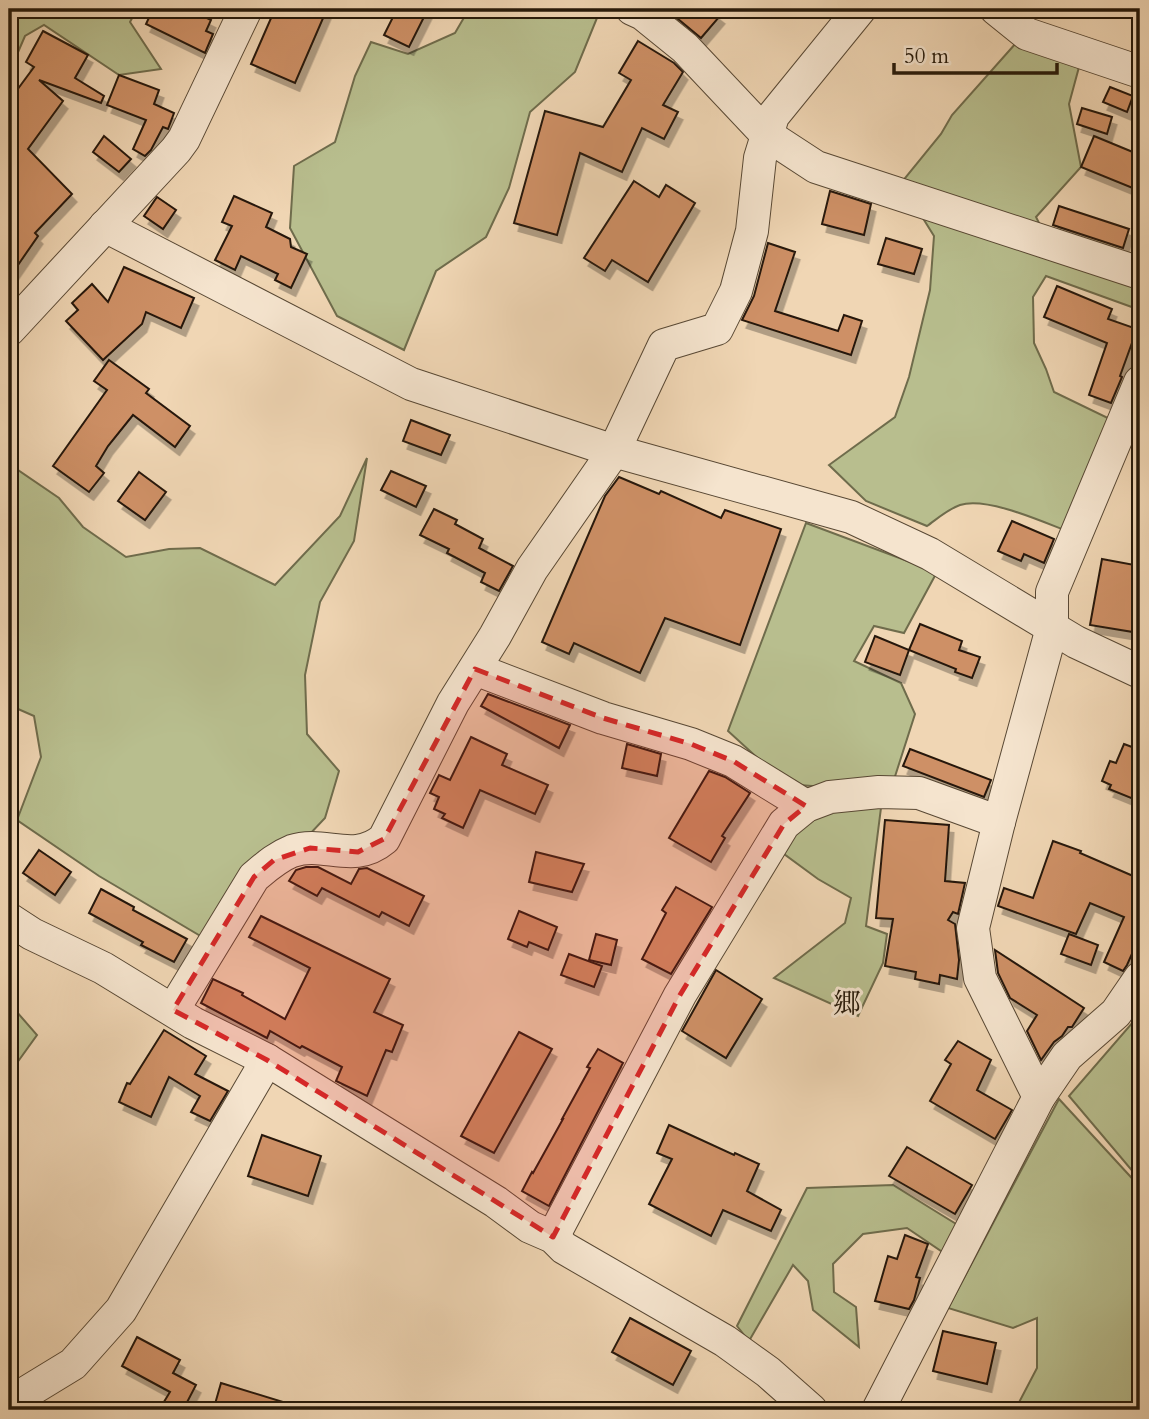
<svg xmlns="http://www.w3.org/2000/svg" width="1149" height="1419" viewBox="0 0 1149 1419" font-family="Cardo,'Noto Serif JP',serif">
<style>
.green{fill:#b8be8e;stroke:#6f6c4c;stroke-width:2}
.building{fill:#ce9066;stroke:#261909;stroke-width:2;filter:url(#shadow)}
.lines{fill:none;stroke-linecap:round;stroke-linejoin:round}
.minor-casing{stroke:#584834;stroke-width:34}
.minor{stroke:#f5e4ce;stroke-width:32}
.marked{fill:#d62828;fill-opacity:0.2;stroke:#d62828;stroke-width:5;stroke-dasharray:14 9;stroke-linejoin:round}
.labels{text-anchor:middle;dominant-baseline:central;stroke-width:6;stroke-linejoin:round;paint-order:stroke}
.neighbourhood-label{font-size:28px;fill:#261909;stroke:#f5e4ce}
</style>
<defs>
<filter id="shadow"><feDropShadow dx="4.5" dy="8" stdDeviation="0" flood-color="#0004"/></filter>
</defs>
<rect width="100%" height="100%" fill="#f0d6b4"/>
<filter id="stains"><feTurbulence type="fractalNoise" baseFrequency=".00286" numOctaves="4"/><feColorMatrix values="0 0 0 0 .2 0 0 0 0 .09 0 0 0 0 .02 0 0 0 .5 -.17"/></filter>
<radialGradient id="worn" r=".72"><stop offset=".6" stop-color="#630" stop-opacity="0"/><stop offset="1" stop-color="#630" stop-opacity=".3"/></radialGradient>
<g class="green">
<path d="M9,9H137L130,22L161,69L119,75L44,25L25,36L9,73Z"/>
<path d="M469,9H588L599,13L575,72L530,112L509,188L486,237L436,271L404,350L337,316L290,228L294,166L335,142L355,76L371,42L408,54L455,33Z"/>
<path d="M1016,43L1079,67L1069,104L1081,167L1036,217L1042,229L1140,259V310L1046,276L1033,297L1034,343L1046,369L1054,392L1112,420L1072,533C1045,523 987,496 960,505C948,509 937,519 927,526L866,501L829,465L895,417L909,377L930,290L934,236L901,183L941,134L952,115Z"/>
<path d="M367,458L354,541L320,602L305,675L307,734L339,771L325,818L209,941L99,876L17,820L41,757L34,716L9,705V464L59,498L83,527L126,557L169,549L200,548L275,585L340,516Z"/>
<path d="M806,523L937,572L904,633L874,626L854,661L901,683L915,714L890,792L786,784L728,731Z"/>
<path d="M845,796L882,800L866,926L887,934L883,963L858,1016L774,978L845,923L851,898L818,879L780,851L799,830Z"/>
<path d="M9,1003L37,1035L9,1074Z"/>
<path d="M1140,1014V1180L1069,1096Z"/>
<path d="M1059,1099L1140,1187V1410H1015L1037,1368V1318L1013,1328L948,1308Z"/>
<path d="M893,1185L961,1227L944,1253L907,1228L863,1234L833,1264L834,1292L856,1307L859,1347L813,1310L808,1281L793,1265L749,1341L737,1326L807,1188Z"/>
</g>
<g class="building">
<path d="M153,9H189L211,20L206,31L213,34L205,53L146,24Z"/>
<path d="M275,9H327L295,83L251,64Z"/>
<path d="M397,9H428L409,47L384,35Z"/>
<path d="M666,9H711L720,16L701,38Z"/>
<path d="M43,31L88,55L75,78L104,96L101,103L39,80L63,101L28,149L72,194L35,233L38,236L9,278V101L34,67L26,62Z"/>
<path d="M638,41L674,63L683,72L663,105L678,112L664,139L642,128L622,172L580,153L557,235L514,223L545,111L603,127L631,80L619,73Z"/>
<path d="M119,75L159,90L154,104L174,113L168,129L163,127L151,150L145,156L133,149L146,120L107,105Z"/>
<path d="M1110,87L1133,96L1127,112L1103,102Z"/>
<path d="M1082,108L1112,117L1107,134L1077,124Z"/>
<path d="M104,136L131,159L119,172L93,152Z"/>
<path d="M1094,136L1140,155V191L1081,167Z"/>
<path d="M634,181L659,197L666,185L695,203L648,282L612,260L605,271L584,258Z"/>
<path d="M830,191L871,204L864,235L822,224Z"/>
<path d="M234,196L272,213L266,227L290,239L291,247L307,254L291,288L275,280L278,274L241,256L235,270L215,260L232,226L222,222Z"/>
<path d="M157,197L176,210L163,229L144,216Z"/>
<path d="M1059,206L1129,229L1123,248L1053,225Z"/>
<path d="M886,238L922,249L914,274L878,264Z"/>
<path d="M768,243L795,252L775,311L838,331L844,315L862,321L851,355L742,320L754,296Z"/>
<path d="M124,267L194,298L181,328L146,312L142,324L103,360L66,321L78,310L72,303L92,284L108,302Z"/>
<path d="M1057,286L1112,309L1108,319L1137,329L1120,376L1122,377L1111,403L1089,395L1107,343L1044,317Z"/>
<path d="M109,360L149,389L146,393L190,426L175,447L133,415L108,446L96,466L104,473L89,492L53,466L107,390L94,381Z"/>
<path d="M411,420L450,435L441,455L403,441Z"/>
<path d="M391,471L426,486L416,507L381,490Z"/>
<path d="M139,472L166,492L145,520L118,501Z"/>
<path d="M619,477L659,494L661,491L721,518L725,510L781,529L740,645L665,618L640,673L574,643L569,654L542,642L605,496Z"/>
<path d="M434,509L457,520L455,524L483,539L479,548L513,566L499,591L481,582L485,573L447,553L449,549L420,535Z"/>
<path d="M1012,521L1054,539L1044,563L1024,554L1021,561L998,551Z"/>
<path d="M1102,559L1140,566V593L1133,632L1090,625Z"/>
<path d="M920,624L962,641L959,650L980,657L972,678L955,672L956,669L909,650Z"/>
<path d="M875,636L909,650L900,675L865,662Z"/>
<path d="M488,694L570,725L559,748L481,706Z"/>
<path d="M471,737L507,754L502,765L548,785L535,814L480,790L463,828L442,818L445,814L434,809L439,797L430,793L439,775L450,780Z"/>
<path d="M627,744L661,754L657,776L622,768Z"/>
<path d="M1124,744L1140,750V789L1136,800L1109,789L1111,785L1102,781L1110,761L1116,763Z"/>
<path d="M910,749L991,780L984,797L903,766Z"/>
<path d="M709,771L725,777L750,793L722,836L725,838L711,862L669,838Z"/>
<path d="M885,820L949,825L945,881L965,883L958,914L953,912L948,920L955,924L959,960L957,979L940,975L939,984L915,979L916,972L885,966L893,919L876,918Z"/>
<path d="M1053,841L1081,851L1080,853L1140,879V936L1127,965L1123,971L1104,962L1124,917L1090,903L1076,934L998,906L1004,888L1033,898Z"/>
<path d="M39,850L71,872L55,895L23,873Z"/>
<path d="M536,852L584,864L572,892L529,882Z"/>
<path d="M306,867H318L351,884L359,869L367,868L424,896L409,926L382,912L379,917L322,888L317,896L289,881L296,870Z"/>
<path d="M676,887L712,907L671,974L642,959L666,913L662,910Z"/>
<path d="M101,889L134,907L133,910L187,939L174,962L141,945L143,942L89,913Z"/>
<path d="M519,911L557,927L548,950L529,942L527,947L508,939Z"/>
<path d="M261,916L390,979L374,1012L403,1025L392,1052L386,1050L367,1096L336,1081L342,1067L302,1046L300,1048L270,1031L267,1038L201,1003L213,979L243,993L242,995L285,1019L310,968L249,937Z"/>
<path d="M596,934L617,940L611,965L589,960Z"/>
<path d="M1069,934L1098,945L1091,965L1061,954Z"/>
<path d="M995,950L1084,1008L1072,1027H1068L1062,1036L1054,1042L1041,1060L1027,1031L1037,1015L1010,998L998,973Z"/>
<path d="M569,954L602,966L594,987L561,975Z"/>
<path d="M716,970L762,999L726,1058L682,1031Z"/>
<path d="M164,1030L206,1056L195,1074L228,1091L210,1121L191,1112L200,1096L169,1077L151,1117L119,1102L127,1083L130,1084Z"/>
<path d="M519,1032L552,1049L494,1153L461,1136Z"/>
<path d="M958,1041L991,1060L977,1090L1012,1110L995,1139L930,1101L951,1064L945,1060Z"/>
<path d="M598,1049L623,1063L549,1206L522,1191L532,1172L533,1173L563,1119H562L590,1068L587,1067Z"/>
<path d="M669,1125L734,1155L735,1153L759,1164L747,1191L781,1210L771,1231L723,1210L711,1236L649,1204L672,1159L657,1153Z"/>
<path d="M262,1135L321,1156L308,1196L248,1176Z"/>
<path d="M907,1147L972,1185L955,1214L889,1176Z"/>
<path d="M905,1235L928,1244L916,1277L920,1278L914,1300L909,1309L875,1301L888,1256L897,1259Z"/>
<path d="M630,1318L691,1351L673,1385L612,1352Z"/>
<path d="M943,1331L996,1343L987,1384L933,1371Z"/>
<path d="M137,1337L180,1360L173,1373L196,1385L183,1410H159L170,1392L122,1366Z"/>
<path d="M221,1383L296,1406V1410H237L215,1404Z"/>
</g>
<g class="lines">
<g class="minor-casing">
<g id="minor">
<path d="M632,9L643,14L685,48L767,135L816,167L1140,273"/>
<path d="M996,9L1027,34L1140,72"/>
<path d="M105,226L411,384L614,451L851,517L930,554L1076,642L1140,672"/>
<path d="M9,330L176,150L184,139L246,9"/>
<path d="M475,669L603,718L691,744L733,761L806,806"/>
<path d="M9,919L32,934L103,968L193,1023L267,1060L496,1202L530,1227L553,1237L564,1248L725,1341L768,1372L811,1410"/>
<path d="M173,1010L254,877C266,867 277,857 292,851C325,840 353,865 384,839L453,703L495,636L532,569L614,451L664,345L717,329L736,291L752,231L760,158L773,116L860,9"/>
<path d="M1039,1097L980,978L973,928L999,822L1052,628V592L1140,382"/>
<path d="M553,1237L680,995L784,824L806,806L830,797L879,792L919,793L999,822"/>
<path d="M9,1403L73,1364L121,1310L267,1060"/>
<path d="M878,1410L1039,1097L1067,1056L1116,1013L1140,978"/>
</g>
</g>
<use href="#minor" class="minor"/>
</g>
<path class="marked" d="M475,669L603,718L691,744L733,761L806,806L784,824L680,995L553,1237L267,1060L173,1010L254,877L274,860L310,848L358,852L384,839Z"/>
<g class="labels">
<g class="neighbourhood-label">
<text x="847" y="1004">郷</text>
</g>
</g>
<rect width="1149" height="1419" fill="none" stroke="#f0d6b4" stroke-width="35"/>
<rect x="10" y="10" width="1128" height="1398" fill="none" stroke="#261909" stroke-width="3.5"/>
<rect x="18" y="18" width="1114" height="1384" fill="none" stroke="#261909" stroke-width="2"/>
<path d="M894 63v10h163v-10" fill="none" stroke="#261909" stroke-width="3.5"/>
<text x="904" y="63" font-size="21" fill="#261909" stroke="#f5e4ce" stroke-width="5" paint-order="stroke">50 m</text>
<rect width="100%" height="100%" filter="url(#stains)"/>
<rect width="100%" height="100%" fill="url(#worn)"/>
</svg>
